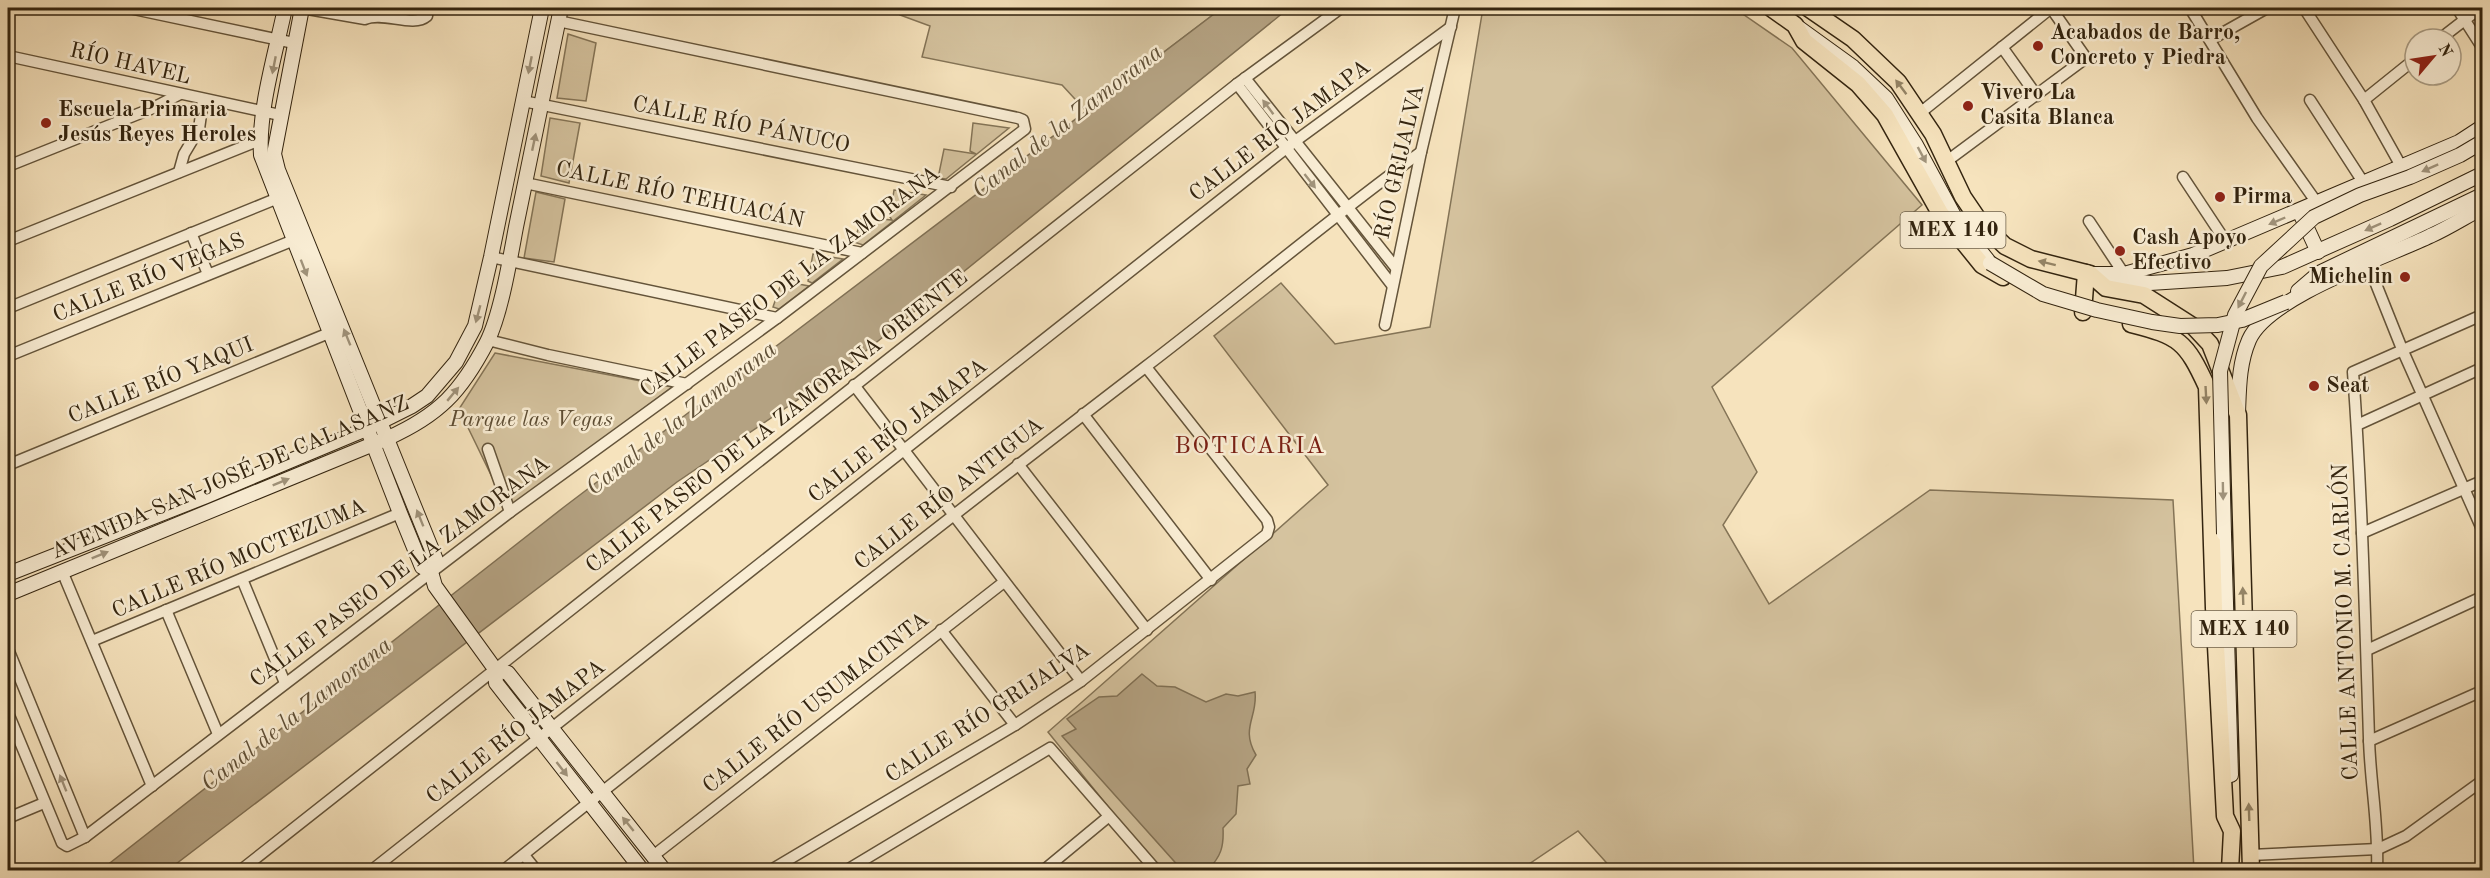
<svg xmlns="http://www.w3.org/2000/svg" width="2490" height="878" viewBox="0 0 2490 878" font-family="'Old Standard TT',serif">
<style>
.green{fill:#d5c39f;stroke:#847457;stroke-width:1.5}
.water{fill:#b4a282;stroke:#807054;stroke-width:1.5}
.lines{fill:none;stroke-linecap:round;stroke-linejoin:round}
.street-casing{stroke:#64543a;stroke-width:13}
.secondary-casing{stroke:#33240f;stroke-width:16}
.primary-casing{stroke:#33240f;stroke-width:19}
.street{stroke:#f9edd4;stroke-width:10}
.secondary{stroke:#f9edd4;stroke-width:14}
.primary{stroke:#f6e3bd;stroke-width:16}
.secondary-bridge-casing{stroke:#33240f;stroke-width:16;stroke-linecap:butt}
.secondary-bridge{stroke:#f9edd4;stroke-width:14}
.oneway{fill:#a0937b}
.oneway2{fill:#948466}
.poi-dot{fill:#8f2418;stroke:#f9edd4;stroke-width:2}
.labels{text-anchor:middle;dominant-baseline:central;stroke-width:5;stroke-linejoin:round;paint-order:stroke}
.shield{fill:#f9edd4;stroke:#6e604a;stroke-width:1.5}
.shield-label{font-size:21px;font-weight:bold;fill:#33240f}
.poi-label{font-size:22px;font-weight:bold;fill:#33240f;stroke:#f9edd4;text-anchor:start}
.street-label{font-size:22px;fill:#33240f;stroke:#f9edd4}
.park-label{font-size:22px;font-style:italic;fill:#5c4c33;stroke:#f9edd4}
.water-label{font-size:24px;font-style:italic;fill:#605037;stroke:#f9edd4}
.neighbourhood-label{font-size:24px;letter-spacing:1.5px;fill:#7a1f14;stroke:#f9edd4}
</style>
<rect width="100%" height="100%" fill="#f6e3bd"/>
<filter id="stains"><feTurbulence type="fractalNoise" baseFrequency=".00333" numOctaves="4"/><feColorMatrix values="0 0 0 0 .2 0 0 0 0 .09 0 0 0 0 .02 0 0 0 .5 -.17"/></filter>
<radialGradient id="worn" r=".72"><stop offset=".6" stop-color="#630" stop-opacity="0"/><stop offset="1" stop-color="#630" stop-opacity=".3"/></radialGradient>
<g class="green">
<path d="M901,8H1222L1086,111L1062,85L922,57L930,26L900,15Z"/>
<path d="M1483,8H1734L1792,48L1922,205L1712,387L1757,472L1723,525L1769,604L1930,490L2173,500L2194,870H1613L1578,831L1520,870H1159L1048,732L1328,485L1214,336L1281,283L1335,344L1430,327Z"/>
<path d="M568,34L596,43L586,101L557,98Z"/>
<path d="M550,118L580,123L569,183L541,176Z"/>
<path d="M973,123L1009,128L946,179L938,178L944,149L976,154L970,151Z"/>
<path d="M894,190L926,195L863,245L854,242L862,217L892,220L890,217Z"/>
<path d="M536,192L565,199L554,262L524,258Z"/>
<path d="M813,254L843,259L812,283L808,281Z"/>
<path d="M782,281L809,286L779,309L773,307Z"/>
<path d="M495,353L672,387L508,510L459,409Z"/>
</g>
<g class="water">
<path d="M1222,8H1289L846,367L677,482L168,870H101L564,507Z"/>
<path d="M1142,674L1157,686L1175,687L1206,702L1226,694L1238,696L1255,692C1258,717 1240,728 1256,755L1247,769L1250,784L1238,786L1236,814L1223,828C1224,847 1221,856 1208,870H1197L1193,865L1182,870L1062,736L1076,729L1067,719L1099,697L1117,696Z"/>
</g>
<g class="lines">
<g class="street-casing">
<g id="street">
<path d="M129,8L294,43"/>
<path d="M302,8L365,19C383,11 413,28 427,16L428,8"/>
<path d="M2190,8L2257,118L2317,203"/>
<path d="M2304,8L2364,100L2401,166"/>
<path d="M2457,8L2482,47"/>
<path d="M2440,39L2480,8"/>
<path d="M2210,40L2267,8"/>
<path d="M2002,47L2037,96"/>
<path d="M8,56L280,115"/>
<path d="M1245,78L1396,268"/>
<path d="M1237,84L1392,285"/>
<path d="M2310,100L2363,182"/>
<path d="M2364,100L2415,59"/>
<path d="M523,101L951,187"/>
<path d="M1920,113L2051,8"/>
<path d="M1947,161L2086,58L2051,8"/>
<path d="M8,166L153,108L180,94"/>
<path d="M179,172L184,154L199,129L203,100"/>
<path d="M2183,177L2226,242"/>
<path d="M525,183L862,253"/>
<path d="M2089,221L2124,274"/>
<path d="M191,233L208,274"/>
<path d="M8,241L260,140"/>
<path d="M491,257L777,318"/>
<path d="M2368,264L2402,349L2482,529"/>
<path d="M8,308L283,196"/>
<path d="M1385,325L1421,152L1455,8"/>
<path d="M488,340L548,355L687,384"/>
<path d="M8,356L299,238"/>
<path d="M854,385L1081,681"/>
<path d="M1083,414L1211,580"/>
<path d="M2357,425L2482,368"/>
<path d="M488,449L510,512"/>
<path d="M1018,464L1147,630"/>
<path d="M8,465L329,333"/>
<path d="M2362,533L2482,481"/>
<path d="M62,571L152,786"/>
<path d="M242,579L285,683"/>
<path d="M166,610L218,734"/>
<path d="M941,630L1015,725"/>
<path d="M92,641L400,513"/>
<path d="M8,649L85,837"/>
<path d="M2367,650L2482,597"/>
<path d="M8,713L62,843L67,846L85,837L510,512L777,318L1025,129L1023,120L1018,118L558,21"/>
<path d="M2369,741L2482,691"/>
<path d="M8,818L44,803"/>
<path d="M524,855L536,870"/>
<path d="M2251,855L2378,849L2406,836L2482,781"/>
<path d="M653,856L1004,582"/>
<path d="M241,870L1237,84L1341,8"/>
<path d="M372,870L1294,142L1451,27"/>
<path d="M504,870C716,701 929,533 1144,368C1237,297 1326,221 1421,152"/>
<path d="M771,870L1015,725L1081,681L1267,534L1269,527L1267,520L1146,367"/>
<path d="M847,870L1050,748L1156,870"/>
<path d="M1044,870L1108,817"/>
<path d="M2377,870C2379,826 2370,782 2369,738C2365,616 2362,494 2353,372L2482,315"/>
</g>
</g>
<g class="secondary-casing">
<g id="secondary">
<path d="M285,8C276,52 258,110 261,155L400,513L422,567L431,572"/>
<path d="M302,8L274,154L278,170L436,560L431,572L435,586L495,669L496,683L642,870"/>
<path d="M1799,28L1853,67L1886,98L1916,145L1958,223L1990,263"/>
<path d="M2301,215L2318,252"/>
<path d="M2090,274H2124L2193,255L2459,142L2482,127"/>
<path d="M2118,279L2150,283L2227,278L2282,267L2390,219L2482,174"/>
<path d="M2298,291L2319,273L2482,195"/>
<path d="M2238,413C2239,388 2239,363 2249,340C2267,297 2386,257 2430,236C2448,228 2465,217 2482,208"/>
<path d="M2224,534L2231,775"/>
<path d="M8,574L204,497L366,429L412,406L427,396L456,362L475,326L491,257L542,8"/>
<path d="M8,594L388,438C439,415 461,392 487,342C501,314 510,259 516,227C531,154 546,81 561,8"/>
<path d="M495,669L508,673L664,870"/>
</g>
</g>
<g class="primary-casing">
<g id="primary">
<path d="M1771,8L1795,25L1804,41L1858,84L1885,115L1940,213L1982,265L2003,277"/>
<path d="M1808,8L1853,39L1898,82L1933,134L1963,197L1980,222L2005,246L2031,259L2090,274L2106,288L2144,295L2194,327L2210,344L2238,415L2251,870"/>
<path d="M2083,312L2086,273"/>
<path d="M2131,324C2179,336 2186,341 2207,387L2214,608L2225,816L2232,831L2230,870"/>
</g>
</g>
<use href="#street" class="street"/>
<use href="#secondary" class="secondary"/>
<use href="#primary" class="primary"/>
<g class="secondary-bridge-casing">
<g id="secondary-bridge">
<path d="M1990,263L2043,294L2097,310L2152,322L2180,326L2218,325L2242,320L2286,302"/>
<path d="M2224,534L2220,371L2235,315L2261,266L2314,217L2360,195L2410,177L2460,155L2482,142"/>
</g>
</g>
<use href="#secondary-bridge" class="secondary-bridge"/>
</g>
<defs><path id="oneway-solid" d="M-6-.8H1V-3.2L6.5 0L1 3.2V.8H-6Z" transform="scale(1.5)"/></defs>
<g class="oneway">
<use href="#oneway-solid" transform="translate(274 65) rotate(101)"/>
<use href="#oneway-solid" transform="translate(530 65) rotate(101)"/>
<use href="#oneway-solid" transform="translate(1268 107) rotate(-127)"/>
<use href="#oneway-solid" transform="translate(534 142) rotate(-78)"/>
<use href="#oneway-solid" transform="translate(1922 155) rotate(62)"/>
<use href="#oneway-solid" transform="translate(2430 168) rotate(156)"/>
<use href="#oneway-solid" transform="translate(1310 181) rotate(52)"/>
<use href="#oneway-solid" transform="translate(2277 221) rotate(157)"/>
<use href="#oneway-solid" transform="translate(2373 227) rotate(156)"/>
<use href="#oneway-solid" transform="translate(304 268) rotate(69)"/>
<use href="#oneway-solid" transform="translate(2242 300) rotate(117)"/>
<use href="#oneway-solid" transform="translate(478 314) rotate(105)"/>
<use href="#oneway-solid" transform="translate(347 337) rotate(-112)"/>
<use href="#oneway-solid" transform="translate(453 394) rotate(-50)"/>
<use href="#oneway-solid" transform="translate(281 482) rotate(-22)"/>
<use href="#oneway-solid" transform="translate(2223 491) rotate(89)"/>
<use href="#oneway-solid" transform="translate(420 518) rotate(-112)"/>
<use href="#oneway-solid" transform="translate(100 555) rotate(-22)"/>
<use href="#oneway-solid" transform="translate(562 769) rotate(52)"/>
<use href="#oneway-solid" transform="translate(63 783) rotate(-112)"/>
<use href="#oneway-solid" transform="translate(628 824) rotate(-129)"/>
</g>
<g class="oneway2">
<use href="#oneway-solid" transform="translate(1901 87) rotate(-127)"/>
<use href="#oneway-solid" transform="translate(2047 263) rotate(-166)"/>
<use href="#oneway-solid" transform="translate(2206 395) rotate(87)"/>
<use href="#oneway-solid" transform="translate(2243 596) rotate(-92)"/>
<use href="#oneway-solid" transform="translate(2249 812) rotate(-92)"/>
</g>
<g class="poi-dot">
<circle cx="2038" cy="46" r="6"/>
<circle cx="1968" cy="106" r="6"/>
<circle cx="46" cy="123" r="6"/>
<circle cx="2220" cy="197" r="6"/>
<circle cx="2120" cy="251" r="6"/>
<circle cx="2405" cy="277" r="6"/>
<circle cx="2314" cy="386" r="6"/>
</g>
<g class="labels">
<g class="shield">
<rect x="1900.5" y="212" width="105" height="36" rx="4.5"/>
<rect x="2191.5" y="611" width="105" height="36" rx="4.5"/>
</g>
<g class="shield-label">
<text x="1953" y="230">MEX 140</text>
<text x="2244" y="629">MEX 140</text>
</g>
<g class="poi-label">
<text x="2050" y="33">Acabados de Barro,<tspan x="2050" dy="25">Concreto y Piedra</tspan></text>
<text x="1980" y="93">Vivero La<tspan x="1980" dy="25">Casita Blanca</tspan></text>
<text x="58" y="110">Escuela Primaria<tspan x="58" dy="25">Jesús Reyes Heroles</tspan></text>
<text x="2232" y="197">Pirma</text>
<text x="2132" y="238">Cash Apoyo<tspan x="2132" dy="25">Efectivo</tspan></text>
<text x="2393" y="277" text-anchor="end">Michelin</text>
<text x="2326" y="386">Seat</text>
</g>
<g class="street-label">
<text transform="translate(130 64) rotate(13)">RÍO HAVEL</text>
<text transform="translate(741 125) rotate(11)">CALLE RÍO PÁNUCO</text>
<text transform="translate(1280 131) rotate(-37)">CALLE RÍO JAMAPA</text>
<text transform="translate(1400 162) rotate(-77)">RÍO GRIJALVA</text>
<text transform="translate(680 195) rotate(12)">CALLE RÍO TEHUACÁN</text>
<text transform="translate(149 278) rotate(-22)">CALLE RÍO VEGAS</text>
<text transform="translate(790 282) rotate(-37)">CALLE PASEO DE LA ZAMORANA</text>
<text transform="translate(161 381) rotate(-22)">CALLE RÍO YAQUI</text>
<text transform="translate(777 422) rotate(-38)">CALLE PASEO DE LA ZAMORANA ORIENTE</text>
<text transform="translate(898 431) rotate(-38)">CALLE RÍO JAMAPA</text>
<text transform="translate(230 478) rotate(-23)">AVENIDA SAN JOSÉ DE CALASANZ</text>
<text transform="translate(949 494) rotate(-38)">CALLE RÍO ANTIGUA</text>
<text transform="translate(239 559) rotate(-23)">CALLE RÍO MOCTEZUMA</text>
<text transform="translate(400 572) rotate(-37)">CALLE PASEO DE LA ZAMORANA</text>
<text transform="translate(2346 622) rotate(-92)">CALLE ANTONIO M. CARLÓN</text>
<text transform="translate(816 703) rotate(-38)">CALLE RÍO USUMACINTA</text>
<text transform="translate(988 713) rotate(-33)">CALLE RÍO GRIJALVA</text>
<text transform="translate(516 732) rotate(-38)">CALLE RÍO JAMAPA</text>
</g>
<g class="park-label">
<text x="531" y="420">Parque las Vegas</text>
</g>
<g class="water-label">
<text transform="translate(1068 122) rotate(-38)">Canal de la Zamorana</text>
<text transform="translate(682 419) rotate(-38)">Canal de la Zamorana</text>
<text transform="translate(297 715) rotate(-38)">Canal de la Zamorana</text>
</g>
<g class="neighbourhood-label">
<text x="1250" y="447">BOTICARIA</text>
</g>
</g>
<rect width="2490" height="878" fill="none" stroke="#f6e3bd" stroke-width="30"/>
<rect x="9" y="9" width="2472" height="860" fill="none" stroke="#33240f" stroke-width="3"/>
<rect x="15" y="15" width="2460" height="848" fill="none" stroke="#33240f" stroke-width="1.5"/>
<g transform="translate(2433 57) rotate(61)"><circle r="28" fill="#f9edd4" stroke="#aa9d85" stroke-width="1.5"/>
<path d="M0-4.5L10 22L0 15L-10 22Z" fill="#8f2418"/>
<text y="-9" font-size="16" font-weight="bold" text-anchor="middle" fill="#33240f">N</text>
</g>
<rect width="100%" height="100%" filter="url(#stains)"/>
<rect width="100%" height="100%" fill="url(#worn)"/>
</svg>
